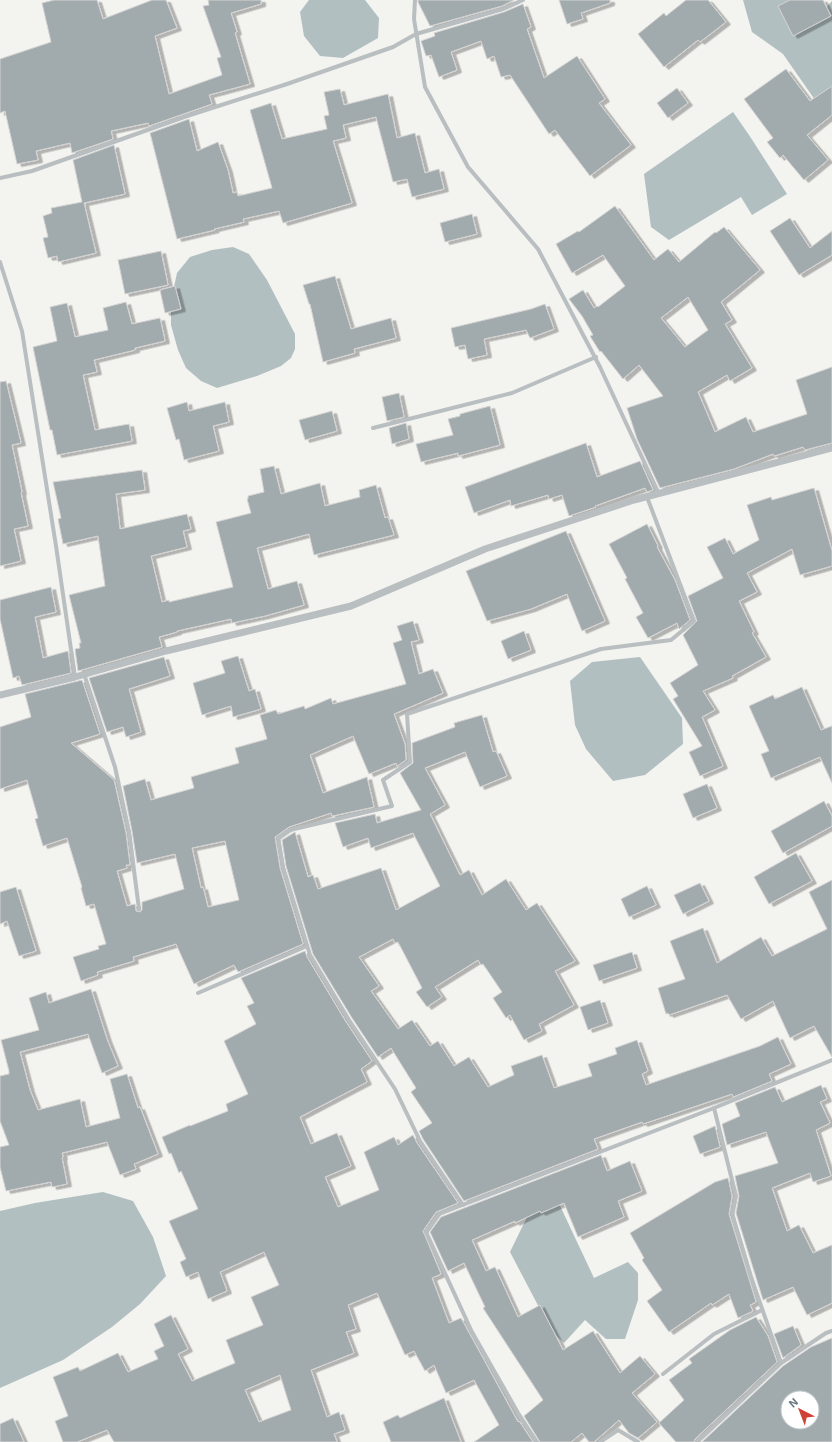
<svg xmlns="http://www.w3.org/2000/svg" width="832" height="1442" viewBox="0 0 832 1442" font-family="'Exo 2',sans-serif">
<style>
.water{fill:#b1bfc1}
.building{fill:#a1aaad;stroke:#d5d4d3;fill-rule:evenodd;filter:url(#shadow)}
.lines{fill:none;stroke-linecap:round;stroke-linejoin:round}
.minor{stroke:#b9bec0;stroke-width:4}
.tertiary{stroke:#b9bec0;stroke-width:7}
</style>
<defs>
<filter id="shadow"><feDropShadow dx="4.5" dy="2.5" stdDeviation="0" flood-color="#0004"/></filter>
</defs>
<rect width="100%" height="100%" fill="#f3f3f0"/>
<g class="water">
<path d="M309,0H365L379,18L378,38L343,58L320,56L304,36L300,12Z"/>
<path d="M743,0H797L825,9L832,1V103L822,110L783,54L752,32Z"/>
<path d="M733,112L749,135L787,194L752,215L741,197L669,240L651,227L644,174Z"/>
<path d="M233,247L249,254L267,280L295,334V349L291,358L281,366L257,376L217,388L201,381L186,368L178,350L171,325V301L177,273L190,257L212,250Z"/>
<path d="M640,657L682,718L683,744L645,775L613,781L586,749L575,725L570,681L592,662Z"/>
<path d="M103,1192L133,1201L153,1237L166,1276L140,1304L112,1327L63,1360L0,1388V1211L35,1203Z"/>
<path d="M554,1193L594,1278L628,1262L638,1273V1300L625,1339H606L585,1320L564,1343L552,1332L510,1252L528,1215Z"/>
</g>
<g class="building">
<path d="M54,0H97L103,19L152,0H166L177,28L155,36L169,94L222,75L217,58L221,57L203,6L209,5L208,0H261V4L231,13L237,32L235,33L250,84L209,95L212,104L149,126L148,123L111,131L113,139L72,153L70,143L36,151L38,160L17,164L5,111L0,113V59L51,42L42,3Z"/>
<path d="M418,0H514L502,6L430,26L418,2Z"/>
<path d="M559,0H610V3L581,13L583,19L567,24Z"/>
<path d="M686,0H708L726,22L700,42L698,40L664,67L638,34L664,13L666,16Z"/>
<path d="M790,0H823L831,16L793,36L778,6Z"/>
<path d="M523,4L531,27L527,29L544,78L577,56L605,99L599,103L631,145L590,176L555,130L549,134L510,75L501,77L494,56L487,59L481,41L451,52L457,70L439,77L431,55L426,56L421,41L435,36L434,33L504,12Z"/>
<path d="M786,69L810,101L832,86V115L807,135L828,160L804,180L783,155L780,158L767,142L773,138L744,99Z"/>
<path d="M677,88L688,103L668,118L657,103Z"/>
<path d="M340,89L344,105L388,94L397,138L415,133L425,173L439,169L444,189L412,197L407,179L393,182L376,117L343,125L346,138L333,141L352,203L283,223L279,211L243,219L244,222L214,229L215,230L177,239L150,133L189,119L197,151L218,142L228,170L233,193L237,192L238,196L272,188L250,110L271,103L282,139L327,129L324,116L329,115L324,92Z"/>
<path d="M114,145L125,194L84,203L96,253L58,262L57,256L48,258L43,238L48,237L43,216L52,213L51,208L82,202L73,160Z"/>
<path d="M615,206L654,260L668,249L679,262L715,232L716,233L724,227L760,270L721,302L732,320L725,324L752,368L730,381L727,375L698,392L715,432L746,417L753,432L807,414L796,380L832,367V443L805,450L803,447L774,456L773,454L734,469L660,488L637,439L627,408L663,396L639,365L623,379L601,351L600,352L590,336L593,335L582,316L569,299L583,290L594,308L597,306L598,307L625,286L603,255L572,273L556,244L578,231L579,232ZM688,297L708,330L685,347L661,318Z"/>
<path d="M472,214L477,234L445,242L440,223Z"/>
<path d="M790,218L810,248L832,231V255L799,275L770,231Z"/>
<path d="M161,251L168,285L125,294L118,260Z"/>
<path d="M335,276L351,329L391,318L396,338L354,349L355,353L323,362L310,304H309L303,285Z"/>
<path d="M175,286L181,309L165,313L160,290Z"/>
<path d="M126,302L132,324L160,318L165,341L135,348V350L94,360L97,372L83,375L95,430L129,424L132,441L57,455L52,430H50L33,347L57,341L50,307L67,303L75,337L108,330L103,308Z"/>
<path d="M545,304L554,329L530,338L526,330L484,339L487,355L468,359L465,345L455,347L451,328L531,309Z"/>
<path d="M6,381L21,443L12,445L22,492L21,493L28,526L14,529L21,561L0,566V382Z"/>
<path d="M399,393L404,417L387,421L382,397Z"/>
<path d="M187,402L189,411L225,402L229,422L213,426L219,451L184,460L179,439L176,440L167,408Z"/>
<path d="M490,406L500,445L458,456V453L421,462L416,444L453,435L448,419L460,416V414Z"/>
<path d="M332,411L337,431L305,440L299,420Z"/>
<path d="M406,423L409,439L392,444L389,428Z"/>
<path d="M586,443L597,477L640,461L653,490L647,492L645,488L595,506L596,507L569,516L562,495L549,499L548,495L511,506L510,500L474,513L465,487Z"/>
<path d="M274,466L281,494L320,483L325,506L360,497L359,490L376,485L385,518L388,517L394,535L314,555L309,534L257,548L268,589L297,581L304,605L265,616L232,623L231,619L177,631V632L159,637L162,647L78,671L75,649L80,648L79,643H81L69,595L105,586L98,536L63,544L58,519L61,518L53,482L142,470L145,490L116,494L120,529L187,514L191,529L183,531L187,547L151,556L162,602L169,600V602L233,587L216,522L251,513L247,499H248V496L264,492L260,469Z"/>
<path d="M814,488L832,551V566L800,575L792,549L747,573L757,592L739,601L754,632L752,633L766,657L732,676L733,678L703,691L715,710L702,717L723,766L700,776L689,752L702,746L673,699L678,696L670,683L698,665L683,635L697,621L688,596L723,578L707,547L725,538L733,554L759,540L747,505L771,497L772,500Z"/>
<path d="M647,524L658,546L657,547L675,580L690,620L679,629L677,623L648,638L636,617L643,613L625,579L627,578L609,544Z"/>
<path d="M566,531L605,621L582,631L567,594L531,609L487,621L466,571Z"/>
<path d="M51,587L56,612L35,617L43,658L68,651L71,673L22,685L19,676L13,678L0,619V600Z"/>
<path d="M413,621L419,640L411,642L419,674L433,669L443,693L394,714L405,744L406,760L397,766L396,763L369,774L353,736L310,755L323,793L367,777L374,807L332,816L331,813L289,827L275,837L280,868L303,944L238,972L234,965L194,984L176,944L133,957L134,961L97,972L98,975L81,981L73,957L99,949L98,946L106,944L94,904L86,906L81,888L82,887L67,838L43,846L35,819L38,818L27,780L0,789V727L31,717L25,694L82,680L100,734L71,743L114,780L126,833L130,865H126L127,868L117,871L127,906L135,904L136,911L140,912L142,910V902L184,889L175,854L137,863L132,831L123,786L145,779L151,800L194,788L191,777L239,763L235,748L267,739L260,715L276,710L278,714L304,706L305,709L331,698L333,704L406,684L393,643L402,640L397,626ZM225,841L239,900L208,907L203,887L201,888L192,848Z"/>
<path d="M524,631L531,650L508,659L501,641Z"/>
<path d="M238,656L249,691L255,689L261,709L233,717L231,706L202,715L193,683L225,673L221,661Z"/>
<path d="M164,657L170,676L129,689L141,732L126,737L123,727L107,732L89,678Z"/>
<path d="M802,687L821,730L832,726V783L820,757L771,778L761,754L769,751L749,706L773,695L775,699Z"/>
<path d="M482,715L493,752L496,751L507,776L480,787L465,752L425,768L445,805L430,814L460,875L469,870L482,895L506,879L526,910L537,903L575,961L555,971L574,1005L539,1024L542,1031L524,1040L510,1015L506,1018L493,998L502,992L483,964L481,965L478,960L435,987L442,997L427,1007L416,992L422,988L398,942L395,943L393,939L359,957L379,986L371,991L398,1029L412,1020L430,1046L438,1041L454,1066L469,1057L488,1087L514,1075L511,1066L542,1055L554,1088L592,1076L588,1064L617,1054L615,1048L637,1040L648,1071L642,1074L646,1085L760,1046L778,1037L791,1064L769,1074L772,1081L733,1097L732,1094L643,1124L642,1122L594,1139L598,1149L464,1201L423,1139L419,1131L432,1123L411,1092L416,1088L391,1048L378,1057L352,1018L313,954L286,866L282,840L295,832L308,877L313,875L318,889L381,868L396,910L440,886L413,833L371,848L368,838L343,847L335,823L375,814L377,823L421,810L400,773L413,763L412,743L455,727L454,723Z"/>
<path d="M707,784L717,808L693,818L683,794Z"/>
<path d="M824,801L832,816V826L783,853L771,831Z"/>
<path d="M796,853L812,881L769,904L754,877Z"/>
<path d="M832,880V1057L814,1026L790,1038L773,1001L741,1019L727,995L669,1015L668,1013L666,1014L658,988L685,979L670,941L703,928L717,963L761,937L772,956L827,929L809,892Z"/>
<path d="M700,883L709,901L683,914L674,895Z"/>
<path d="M647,886L656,905L629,917L621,899Z"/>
<path d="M16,887L36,951L19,956L7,921L0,924V892Z"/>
<path d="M305,951L307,957L346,1022L372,1061L361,1069L367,1082L300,1117L311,1144L337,1133L351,1166L325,1177L338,1207L379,1190L364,1152L394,1137L398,1145L413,1135L417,1143L458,1203L436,1212L423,1231L441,1274L432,1278L449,1323L461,1318L518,1422L519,1421L533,1442H474L499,1425L474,1380L446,1393L434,1365L425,1371L414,1351L405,1355L377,1293L348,1305L356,1329L346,1332L354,1353L311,1370L327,1417L339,1412L345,1430L334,1434L337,1442H114L107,1430L77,1442H63L55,1421L68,1416L53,1377L78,1367L80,1371L118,1353L128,1372L158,1359L154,1351L164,1346L154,1324L171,1315L188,1349L178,1354L192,1381L235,1363L226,1340L263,1325L251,1297L279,1285L264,1252L220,1272L227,1291L208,1299L198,1272L186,1277L180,1262L186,1259L169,1221L198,1209L181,1171L179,1173L171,1153L169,1154L162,1137L190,1125V1126L228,1111L226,1104L248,1094L224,1041L256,1024L247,1006L254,1003L241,978ZM280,1375L291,1410L259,1422L245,1390Z"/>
<path d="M632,952L637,968L599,981L593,965Z"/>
<path d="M91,989L107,1039L118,1066L102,1073L88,1034L20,1052L30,1090L38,1110L80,1099L86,1127L120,1118L110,1079L127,1074L138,1108L140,1107L158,1154L134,1164L136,1169L120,1175L107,1142L62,1153L63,1157L62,1158L67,1184L52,1187L51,1182L6,1191L0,1167V1147L9,1145L0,1121V1076L9,1074V1071L1,1040L39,1030L29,998L46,992L49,1003Z"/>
<path d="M600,1000L608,1023L588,1030L580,1007Z"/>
<path d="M821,1085L827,1099L820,1102L830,1123L816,1130L831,1176L813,1182L810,1173L772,1188L787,1231L799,1225L813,1253L832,1245V1303L807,1315L793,1287L763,1300L736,1213L739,1196L735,1176L778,1163L766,1132L727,1145L722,1124L740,1116L735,1103L775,1087L782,1102Z"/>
<path d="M715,1126L720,1147L700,1154L693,1136Z"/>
<path d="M601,1155L607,1171L630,1161L642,1191L618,1201L624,1217L578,1237L564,1203L541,1213L540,1211L515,1223V1221L472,1240L486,1271L495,1267L518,1317L540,1305L563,1350L593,1331L620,1373L640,1356L655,1374L632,1393L657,1422L638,1438L629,1433L619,1420L594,1442H589L582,1433L571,1442H540L524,1416L543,1400L483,1308L485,1307L464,1263L448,1271L430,1232L441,1217Z"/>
<path d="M728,1178L732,1196L729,1214L756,1302L750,1305L753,1311L738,1318L729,1294L712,1305L711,1303L669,1332L647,1301L662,1290L642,1260L644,1258L630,1233L715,1182Z"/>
<path d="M756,1317L768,1336L777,1362L695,1439L694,1442H676L659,1423L684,1400L669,1380L692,1363L689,1359L730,1330Z"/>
<path d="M793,1326L801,1345L783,1358L774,1334Z"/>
<path d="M832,1338V1442H702L783,1366L811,1347ZM788,1398H812V1422H788Z"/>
<path d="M444,1398L461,1442H391L383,1422L398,1415L400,1418Z"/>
<path d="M13,1418L24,1442H0V1424Z"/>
</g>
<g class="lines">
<g class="minor">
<path d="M415,0L414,19L425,87L468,167L538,249L600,367L659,494"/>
<path d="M0,178L32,171L184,117L287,84L393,47L416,34L503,9L523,0"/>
<path d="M0,262L22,331L56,546L75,677"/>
<path d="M373,428L512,393L596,357"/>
<path d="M84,674L115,767L129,832L139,909"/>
<path d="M198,993L307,946"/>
<path d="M463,1205L420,1141L395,1089L349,1020L310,955L283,867L278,838L290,830L392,806L383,780L410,762L407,714L601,649L671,640L694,621L647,497"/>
<path d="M781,1363L751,1277L732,1213L736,1196L714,1108L832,1060"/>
<path d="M663,1374L714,1334L762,1310"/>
<path d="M537,1442L518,1413L472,1332L426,1232L439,1214L714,1108"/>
<path d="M600,1442L618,1430L638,1442"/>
<path d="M697,1442L781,1363L826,1333L832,1331"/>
</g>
<path class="tertiary" d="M0,695L75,677L166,651L351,606L485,549L634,500L832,448"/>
</g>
<g transform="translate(800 1410) rotate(318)"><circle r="19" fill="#ffffff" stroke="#c2c9cb"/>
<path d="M0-3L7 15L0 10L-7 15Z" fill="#cf4134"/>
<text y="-6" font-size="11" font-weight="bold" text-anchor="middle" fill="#66777e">N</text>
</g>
</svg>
